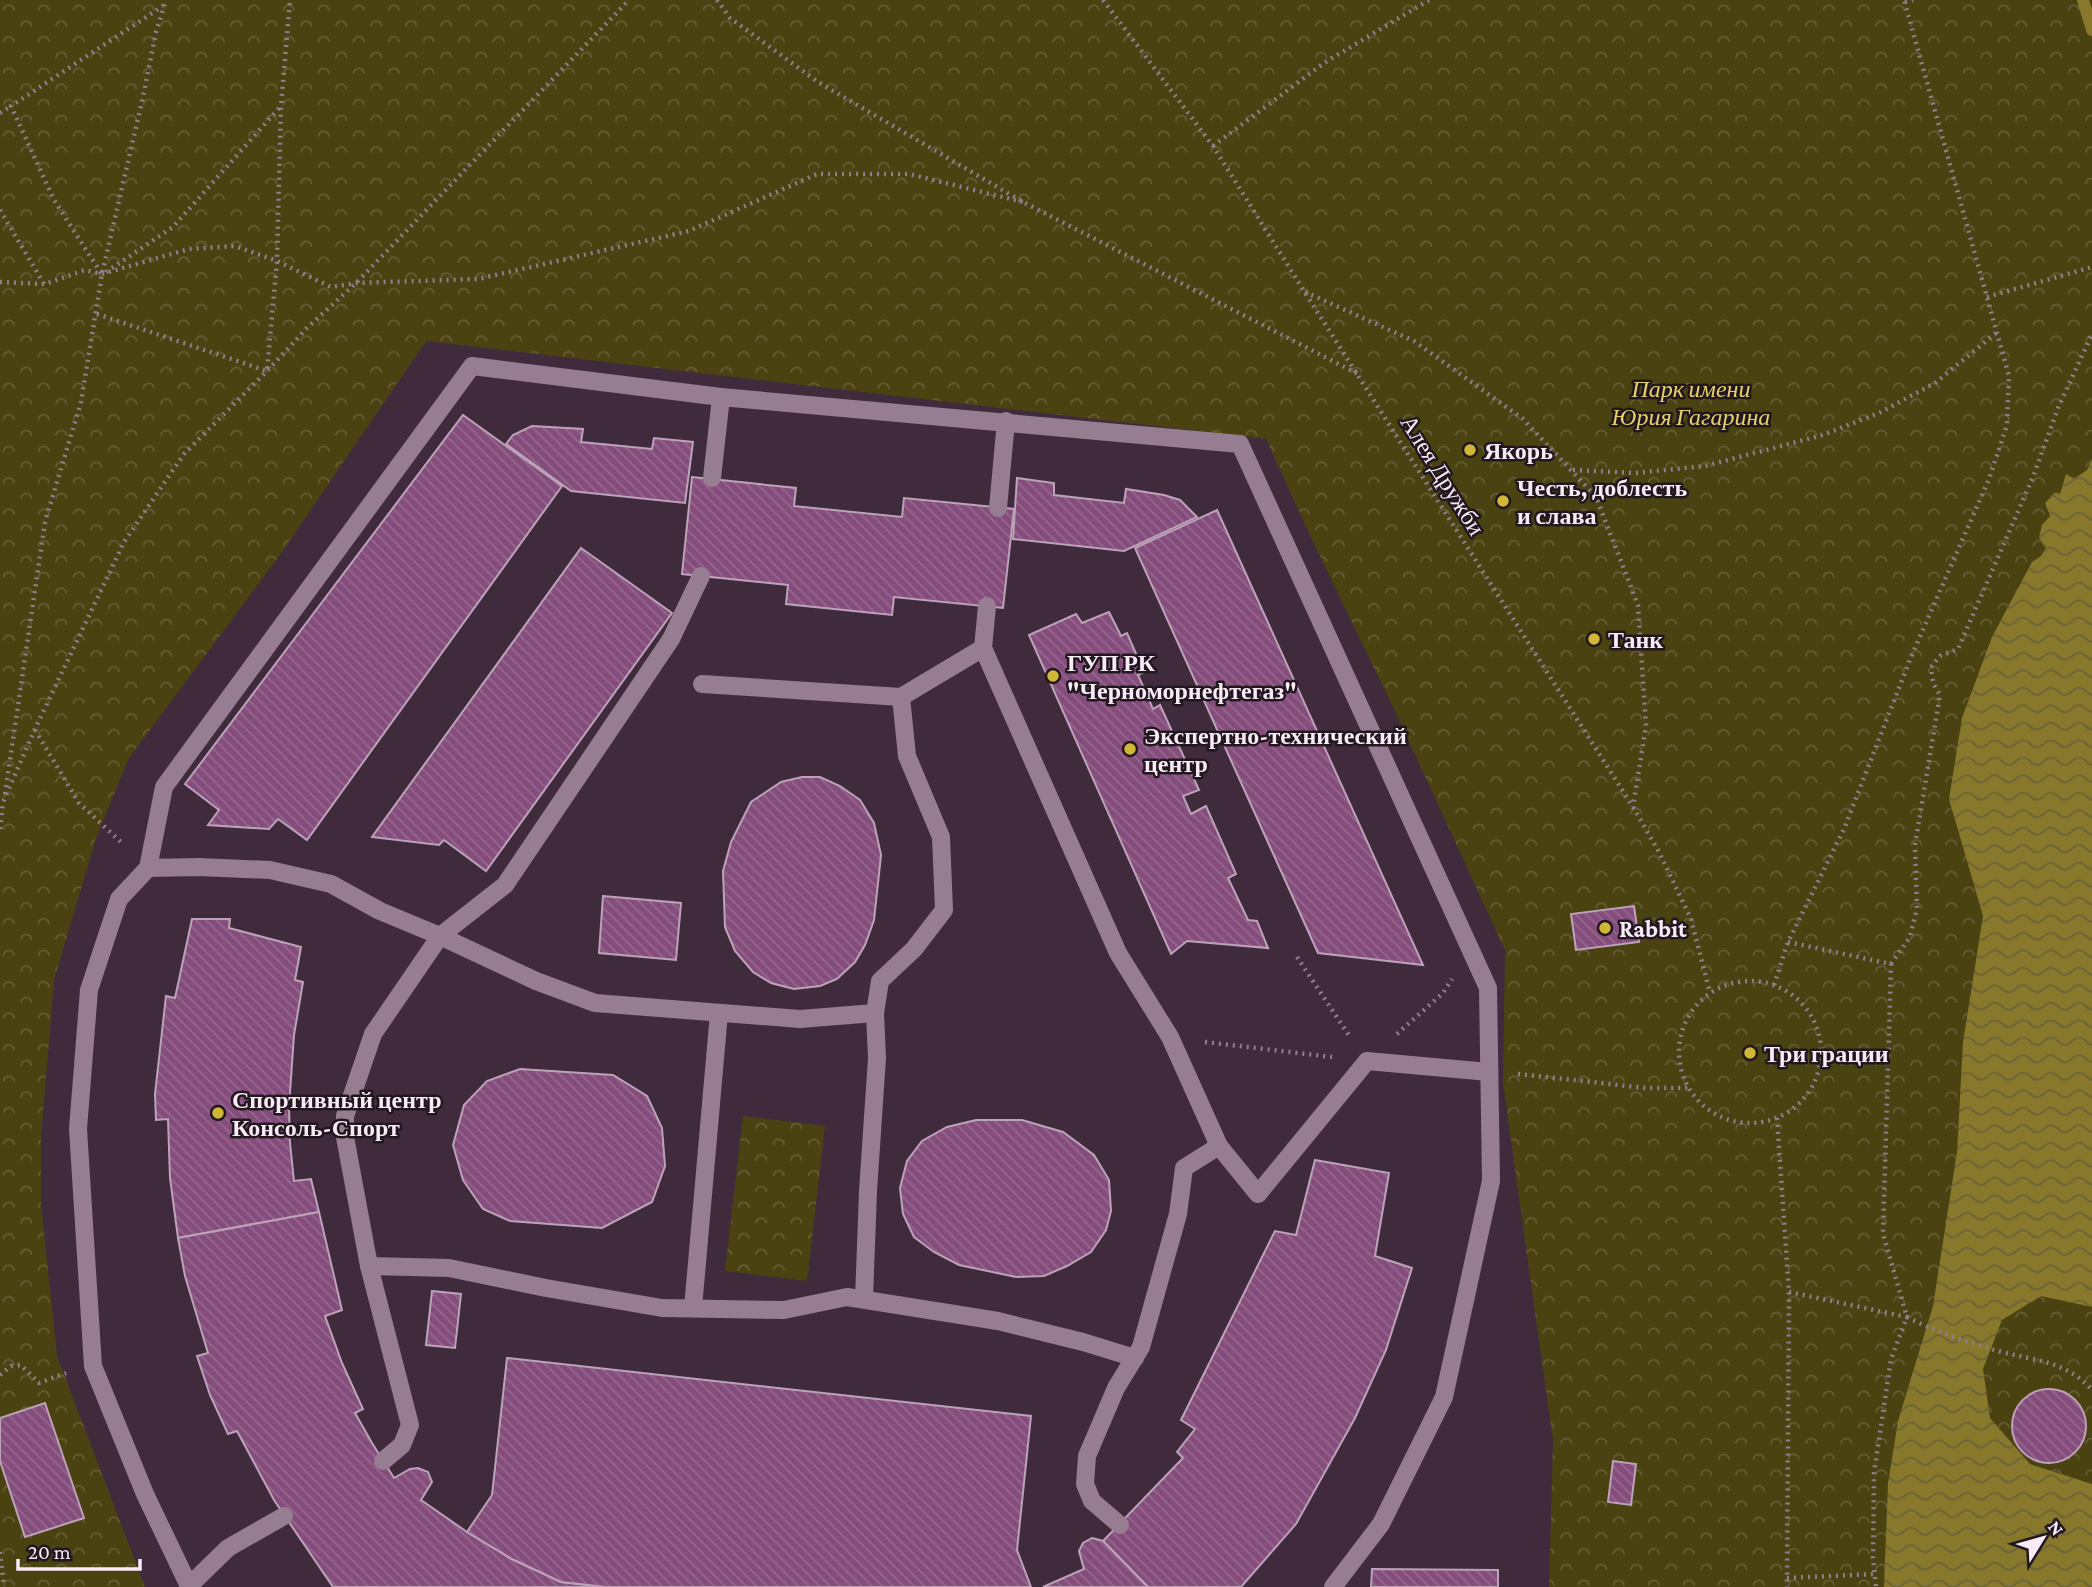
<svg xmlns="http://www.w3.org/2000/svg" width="2092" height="1587" viewBox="0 0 2092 1587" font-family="'Crimson Pro',serif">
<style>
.park{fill:url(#park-crowns)}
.water{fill:url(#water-waves)}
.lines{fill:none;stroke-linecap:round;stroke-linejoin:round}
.stream{stroke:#87782b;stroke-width:12}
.building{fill:url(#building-back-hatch);stroke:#bda3b9;stroke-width:2}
.path{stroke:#917f8d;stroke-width:4.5;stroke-dasharray:2 5;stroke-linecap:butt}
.service{stroke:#967d92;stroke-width:18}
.poi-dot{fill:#d0b736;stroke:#21171f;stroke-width:2.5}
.labels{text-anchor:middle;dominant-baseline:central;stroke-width:5;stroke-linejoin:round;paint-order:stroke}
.park-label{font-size:24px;font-style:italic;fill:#e7d168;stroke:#21171f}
.poi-label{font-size:24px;font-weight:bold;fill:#f9ebf6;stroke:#21171f;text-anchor:start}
.street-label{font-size:24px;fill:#f9ebf6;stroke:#21171f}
</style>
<defs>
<pattern id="park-crowns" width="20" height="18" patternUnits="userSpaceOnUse" patternTransform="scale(1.75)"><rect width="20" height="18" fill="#4b4212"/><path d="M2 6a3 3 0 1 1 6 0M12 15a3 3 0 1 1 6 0" fill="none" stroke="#665d35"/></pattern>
<pattern id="water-waves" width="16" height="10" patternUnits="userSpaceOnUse" patternTransform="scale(1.75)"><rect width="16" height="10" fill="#87782b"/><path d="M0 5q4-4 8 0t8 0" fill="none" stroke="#6c6239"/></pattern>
<pattern id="building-back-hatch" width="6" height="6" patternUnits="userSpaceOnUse" patternTransform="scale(1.75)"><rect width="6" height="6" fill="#844d7c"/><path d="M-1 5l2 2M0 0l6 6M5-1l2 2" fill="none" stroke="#96678f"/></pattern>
</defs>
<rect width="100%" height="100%" fill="#402b3c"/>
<g class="park">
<path d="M0,0H2092V1587H1549L1553,1441L1503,1083L1505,950L1394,709L1316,548L1266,439L426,341L282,552L129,758L96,838L54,980L41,1138V1203L57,1356L145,1587H0Z"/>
<path d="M743,1116L825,1126L807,1281L725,1271Z"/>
</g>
<path class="water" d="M2092,459V1307L2041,1296L2002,1320L1983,1369L1990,1418L2030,1464L2092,1484V1587H1884L1888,1483L1898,1421L1933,1306L1957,1152L1963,1042L1983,916L1949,799L1962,718L1992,637L2032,562L2041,556L2046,547L2039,538L2042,525L2050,516L2045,503L2055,493L2060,494L2066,474L2074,479L2087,470Z"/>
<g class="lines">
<path class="stream" d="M2083,0L2092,30"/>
</g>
<g class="building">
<path d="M463,415L562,486L307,840L278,819L269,829L208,825L219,810L185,784Z"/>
<path d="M532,426L583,429L581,442L652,449L654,438L693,442L685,503L571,491L506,444L513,435Z"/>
<path d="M692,477L796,488L794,506L902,517L904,498L1014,509L1003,608L894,597L892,615L786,604L788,585L682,574Z"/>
<path d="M1017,478L1054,483V495L1124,503L1126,489L1164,495L1180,500L1197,517L1124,551L1013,539Z"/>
<path d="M1217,510L1423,965L1318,953L1135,548Z"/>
<path d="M581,548L672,613L486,871L444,840L439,845L372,837Z"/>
<path d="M1109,612L1121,636L1127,633L1144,672L1138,675L1153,709L1160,705L1199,790L1183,796L1191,814L1206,806L1236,874L1228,878L1248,920L1257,921L1268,948L1187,941L1171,954L1029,635L1076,614L1082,623Z"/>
<path d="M802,777H820L840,786L860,800L874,823L881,855L874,920L865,945L855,962L837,979L820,986L794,989L771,983L753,972L735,951L725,927L723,871L731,842L751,802L781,782Z"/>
<path d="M603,896L681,903L676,960L599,953Z"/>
<path d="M1634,906L1639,942L1576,950L1571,914Z"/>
<path d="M192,919H230L229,928L301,947L295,980L303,982L294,1035L289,1107L290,1143L294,1181L311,1179L319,1212L178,1238L170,1178L168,1119L156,1120L155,1094L166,996L175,998Z"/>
<path d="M520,1069L613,1075L647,1096L662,1128L665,1166L652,1202L602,1228L510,1221L483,1209L463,1180L453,1145L464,1105L487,1081Z"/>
<path d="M976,1120H1022L1063,1132L1094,1155L1109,1180L1111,1211L1106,1230L1091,1252L1067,1266L1044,1276L1016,1277L959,1265L934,1252L914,1237L903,1214L900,1188L907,1161L922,1141L947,1127Z"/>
<path d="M1315,1160L1389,1173L1375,1256L1412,1268L1386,1350L1355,1418L1296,1524L1241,1587H1148L1103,1541L1183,1458L1177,1452L1195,1429L1181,1420L1275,1231L1296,1235Z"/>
<path d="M319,1212L342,1310L325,1316L342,1363L363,1409L355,1413L372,1443L394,1478L410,1469L418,1468L428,1472L432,1482L421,1500L467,1532L512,1559L561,1582L606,1587H333L274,1500L237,1431L228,1434L210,1395L197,1356L208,1353L185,1276L178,1238Z"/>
<path d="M432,1291L461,1294L455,1348L426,1345Z"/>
<path d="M507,1358L1031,1416L1017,1550L1031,1587H606L561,1582L512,1559L467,1532L492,1495Z"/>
<circle cx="2049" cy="1426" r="37"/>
<path d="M45,1403L84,1518L25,1537L0,1461V1418Z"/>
<path d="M1613,1461L1636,1464L1631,1505L1608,1502Z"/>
<path d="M1092,1538L1103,1541L1148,1587H1043L1084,1569L1079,1551L1083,1543Z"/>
<path d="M1372,1569L1498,1570V1587H1371Z"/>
</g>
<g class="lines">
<g class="path">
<path d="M717,0L730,18L818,82L1023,202L1358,374"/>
<path d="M1103,0L1213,146L1304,291L1633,807L1659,852L1691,919L1710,993"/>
<path d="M1905,2L1913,0"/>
<path d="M0,113L11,106"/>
<path d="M1213,146L1324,63L1429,0"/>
<path d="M0,210L44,284"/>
<path d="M106,272L173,227L281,106"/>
<path d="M101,273L54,200L11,106L163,6"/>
<path d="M0,282L45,284L85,270L102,274L189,249L235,246L277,261L331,287L356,283L478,279L689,231L817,174H909L1023,202"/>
<path d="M1305,292L1414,341L1523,419L1596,497L1638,605L1646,726L1633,807"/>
<path d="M1987,297L2092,267"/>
<path d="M97,314L267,371L277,261L281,106L290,0"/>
<path d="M1573,470L1635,473L1705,466L1823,435L1879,413L1935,383L1996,333"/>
<path d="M35,730L79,803L123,844"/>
<path d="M5,794L45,522L81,402L102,274L143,97L156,32L166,0"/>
<path d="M0,829L3,802L35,729L124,542L184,454L267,371L307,328L356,283L629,0"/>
<path d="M1788,942L1891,964L1883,1234L1907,1317C1933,1331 1970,1343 1998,1351C2034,1361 2065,1360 2092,1390"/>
<path d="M1297,957L1350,1037"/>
<path d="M1891,964L1910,937L1917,908L1915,845L1940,695L1933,683L1931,667L1940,656L1958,649L2033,477L2058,408L2092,334"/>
<circle cx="1750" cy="1052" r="71"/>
<path d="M1774,985L1788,942L1844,829L1911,657L1989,479L2007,425L2009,376L1904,0"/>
<path d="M1397,1034L1443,993L1452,979"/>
<path d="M1205,1042L1332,1057"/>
<path d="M1518,1074L1646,1088H1689"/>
<path d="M1777,1118L1789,1292L1787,1587"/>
<path d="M1789,1292L1907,1317L1891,1359L1874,1473L1873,1558L1876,1587"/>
<path d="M0,1375L11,1366L21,1365L39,1383L66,1373"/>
<path d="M0,1552L4,1587"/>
<path d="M1787,1578L1875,1574"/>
</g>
<g class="service">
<path d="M712,478L721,397"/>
<path d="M998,508L1006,421"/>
<path d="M701,576L671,639L505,885L440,936L536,981L595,1003L800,1019L875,1013"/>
<path d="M983,648L1118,953L1170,1037L1219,1146L1258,1194L1367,1061L1489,1072"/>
<path d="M702,684L901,697L983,648L987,606"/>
<path d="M148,868L199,867L270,870L331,884L380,911L440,936L373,1034L345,1116V1137L369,1266L410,1425L402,1445L383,1461"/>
<path d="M369,1266L449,1268L546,1288L662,1308L784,1310L847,1297L998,1321L1083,1342L1135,1358"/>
<path d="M864,1299L868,1191L877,1058L875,1013L880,981L914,949L944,910L941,837L907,756L901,697"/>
<path d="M693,1308L719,1013"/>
<path d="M1120,1525L1092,1501L1085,1484L1087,1456L1116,1388L1141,1347L1178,1214L1184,1168L1219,1146"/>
<path d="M188,1584L145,1494L93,1366L78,1129L89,990L119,899L148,868L164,787L472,366L721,397L1240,444L1488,988L1491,1181L1444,1397L1381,1524L1333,1587"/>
<path d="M188,1587L228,1548L284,1516"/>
</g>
</g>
<g class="poi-dot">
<circle cx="1470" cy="450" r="7"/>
<circle cx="1503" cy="501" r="7"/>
<circle cx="1594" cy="639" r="7"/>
<circle cx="1053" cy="676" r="7"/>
<circle cx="1130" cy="749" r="7"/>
<circle cx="1605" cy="928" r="7"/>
<circle cx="1750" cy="1053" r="7"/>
<circle cx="218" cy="1113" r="7"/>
</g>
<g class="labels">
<g class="park-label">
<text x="1691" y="388">Парк имени<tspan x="1691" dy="28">Юрия Гагарина</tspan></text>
</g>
<g class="poi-label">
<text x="1484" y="450">Якорь</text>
<text x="1517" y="487">Честь, доблесть<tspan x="1517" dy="28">и слава</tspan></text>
<text x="1608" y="639">Танк</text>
<text x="1067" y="662">ГУП РК<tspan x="1067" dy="28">"Черноморнефтегаз"</tspan></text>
<text x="1144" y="735">Экспертно-технический<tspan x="1144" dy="28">центр</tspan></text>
<text x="1619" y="928">Rabbit</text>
<text x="1764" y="1053">Три грации</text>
<text x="232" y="1099">Спортивный центр<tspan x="232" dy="28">Консоль-Спорт</tspan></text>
</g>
<g class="street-label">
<text transform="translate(1443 475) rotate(58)">Алея Дружби</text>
</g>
</g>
<g transform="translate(2043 1538) rotate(53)" stroke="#21171f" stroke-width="5" paint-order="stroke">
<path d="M0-5L12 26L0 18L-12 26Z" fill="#f9ebf6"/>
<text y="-10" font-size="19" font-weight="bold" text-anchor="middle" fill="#f9ebf6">N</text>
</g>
<path d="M18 1559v10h122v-10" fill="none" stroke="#f9ebf6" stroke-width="3.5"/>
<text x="28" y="1559" font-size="21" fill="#f9ebf6" stroke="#21171f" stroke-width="5" paint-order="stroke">20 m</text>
</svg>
